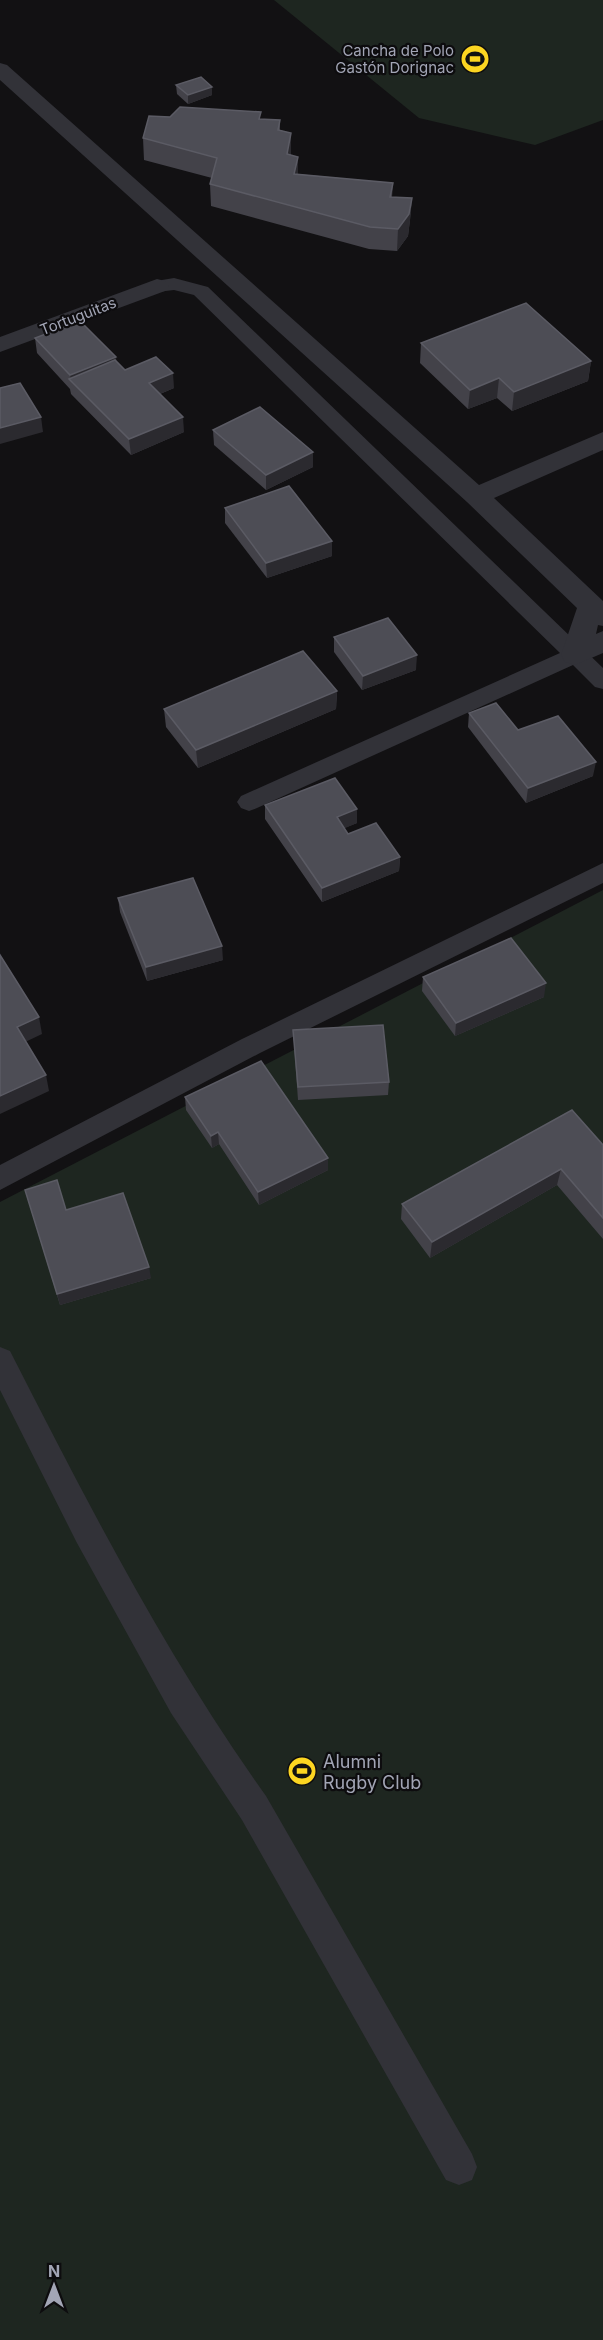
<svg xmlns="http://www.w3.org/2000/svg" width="603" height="2340" viewBox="0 0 603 2340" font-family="Inter,sans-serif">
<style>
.green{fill:#1e2620}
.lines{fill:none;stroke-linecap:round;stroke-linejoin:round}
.lane{fill:#323238;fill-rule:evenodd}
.street{fill:#323238;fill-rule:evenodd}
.wall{fill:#434249}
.shaded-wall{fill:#2b2a2f}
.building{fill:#4d4d55;stroke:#5b5b64;stroke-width:1.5}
.labels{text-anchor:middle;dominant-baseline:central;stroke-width:4.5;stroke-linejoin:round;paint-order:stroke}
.far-poi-label{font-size:15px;fill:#a2a5b5;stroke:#0d0c0e;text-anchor:end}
.far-street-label{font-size:15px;fill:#a2a5b5;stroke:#0d0c0e}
.poi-label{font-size:18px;fill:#a2a5b5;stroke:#0d0c0e;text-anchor:start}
</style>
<rect width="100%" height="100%" fill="#121113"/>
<g class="green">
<path d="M274,0H603V120L535,145L419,118Z"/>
<path d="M603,890V2340H0V1202Z"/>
</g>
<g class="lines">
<g class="lane">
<path d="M174,278L208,287L603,668V689L595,687L573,665L257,808L249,811L241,808L237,802L241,796L560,653L194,295L174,290L157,292L147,286L150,282Z"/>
<path d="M603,863V883L260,1053L0,1190V1165L242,1039Z"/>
<path d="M0,1347L10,1351C88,1504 166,1656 266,1796L472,2154L477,2167L472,2180L459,2185L446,2180L242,1820L171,1713L77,1543L0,1390Z"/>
</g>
<g class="street">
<path d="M0,63L7,65L479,485L603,432V450L494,498L603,601V626L598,625L596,634L603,631V653L575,665L565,662L561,655L577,608L467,502L0,80Z"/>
<path d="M157,279L165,281L169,286L165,291L0,352V337Z"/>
</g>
</g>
<g class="wall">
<path d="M176,85L212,87V95L188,104L177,94Z"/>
<path d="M170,117L280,120V130L291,133V155L298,157V174L393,183L392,197L412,198L410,220L408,236L397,251L369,249L211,206L210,184L212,178L144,160L143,138Z"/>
<path d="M35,338L117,362L125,370L174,388L160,394L184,432L131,455L71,394L70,389L37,353Z"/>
<path d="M421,343L591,361L588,381L512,411L497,398L468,409L420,363Z"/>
<path d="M213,430L313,467L266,490L214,445Z"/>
<path d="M225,508L332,556L267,578L225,523Z"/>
<path d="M334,637L416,670L362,690L334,652Z"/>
<path d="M337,691L336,709L198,768L166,727L164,709Z"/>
<path d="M469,713L518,730L593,776L526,803L468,727Z"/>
<path d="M265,805L357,823L344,828L348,834L400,857L399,871L322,902L265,819Z"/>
<path d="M118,898L223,960L147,981L120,912Z"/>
<path d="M423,977L544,997L455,1036L422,991Z"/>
<path d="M293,1030L389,1082L388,1095L298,1100Z"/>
<path d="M185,1097L328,1158V1170L259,1205L219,1144L212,1148L186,1110Z"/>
<path d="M603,1145V1239L557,1185L430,1258L401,1219L402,1204Z"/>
<path d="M25,1190L66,1210L151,1278L60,1305Z"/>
</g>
<g class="shaded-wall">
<path d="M212,87V95L188,104V95Z"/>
<path d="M291,133V155L287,154Z"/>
<path d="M298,157V179L294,174Z"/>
<path d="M412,198L410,220L408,236L397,251L398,229Z"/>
<path d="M116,357L118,373L71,380L70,375Z"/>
<path d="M591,361L588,381L512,411L514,392Z"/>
<path d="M173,373L174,388L150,398L149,383Z"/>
<path d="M499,378L497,398L468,409L470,390Z"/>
<path d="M41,417L43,432L0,444V428Z"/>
<path d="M183,417L184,432L131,455L129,439Z"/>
<path d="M313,452V467L266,490V475Z"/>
<path d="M332,541V556L267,578L266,563Z"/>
<path d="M417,655L416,670L362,690L363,676Z"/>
<path d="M337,691L336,709L198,768L196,750Z"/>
<path d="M596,762L593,776L526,803L528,788Z"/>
<path d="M357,809V823L336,832L337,817Z"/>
<path d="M400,857L399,871L322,902V888Z"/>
<path d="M222,946L223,960L147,981L146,967Z"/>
<path d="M546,983L544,997L455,1036L456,1023Z"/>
<path d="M39,1017L42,1034L21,1044L17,1027Z"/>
<path d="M46,1075L49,1091L0,1114V1096Z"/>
<path d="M218,1132L219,1144L212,1148L211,1136Z"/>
<path d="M328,1158V1170L259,1205L258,1192Z"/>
<path d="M561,1169L557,1185L430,1258L432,1242Z"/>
<path d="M149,1267L151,1278L60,1305L57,1294Z"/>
</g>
<g class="building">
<path d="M201,77L212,87L188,95L176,85Z"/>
<path d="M180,107L261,112L259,119L280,120L278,130L291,133L287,154L298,157L294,174L393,183L390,197L412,198L409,214L398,229L370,227L210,184L217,158L143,138L149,116L170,117Z"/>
<path d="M526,303L591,361L514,392L499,378L470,390L421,343Z"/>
<path d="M80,321L116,357L70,375L35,338Z"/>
<path d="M156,357L173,373L149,383L183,417L129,439L69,379L115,360L125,370Z"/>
<path d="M20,383L41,417L0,428V388Z"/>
<path d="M260,407L313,452L266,475L213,430Z"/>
<path d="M289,486L332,541L266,563L225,508Z"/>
<path d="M388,618L417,655L363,676L334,637Z"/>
<path d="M303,651L337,691L196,750L164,709Z"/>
<path d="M496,703L518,730L558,716L596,762L528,788L469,713Z"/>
<path d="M335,778L357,809L337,817L348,834L376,823L400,857L322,888L265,805Z"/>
<path d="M193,878L222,946L146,967L118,898Z"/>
<path d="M511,938L546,983L456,1023L423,977Z"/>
<path d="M0,955L39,1017L17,1027L46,1075L0,1096Z"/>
<path d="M383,1025L389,1082L298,1087L293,1030Z"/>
<path d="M261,1061L328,1158L258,1192L218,1132L211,1136L185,1097Z"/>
<path d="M572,1110L603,1145V1218L561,1169L432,1242L402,1204Z"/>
<path d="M57,1180L66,1210L123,1193L149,1267L57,1294L25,1190Z"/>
</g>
<defs>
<g id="stadium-disc" transform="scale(1.5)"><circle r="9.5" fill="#fcd521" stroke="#0d0c0e"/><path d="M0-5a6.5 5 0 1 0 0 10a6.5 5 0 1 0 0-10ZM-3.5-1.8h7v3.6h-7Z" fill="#111"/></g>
</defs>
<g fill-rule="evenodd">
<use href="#stadium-disc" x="475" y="59"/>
<use href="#stadium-disc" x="302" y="1771"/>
</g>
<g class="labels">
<g class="far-poi-label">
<text x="454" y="50">Cancha de Polo<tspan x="454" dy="17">Gastón Dorignac</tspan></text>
</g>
<g class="far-street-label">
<text transform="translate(78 316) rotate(-21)">Tortuguitas</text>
</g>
<g class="poi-label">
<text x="323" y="1761">Alumni<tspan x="323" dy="21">Rugby Club</tspan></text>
</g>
</g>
<g transform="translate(54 2286)" stroke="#0d0c0e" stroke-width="4.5" paint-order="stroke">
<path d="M0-4.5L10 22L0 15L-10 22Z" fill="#a2a5b5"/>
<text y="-9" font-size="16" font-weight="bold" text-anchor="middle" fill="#a2a5b5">N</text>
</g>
</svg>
